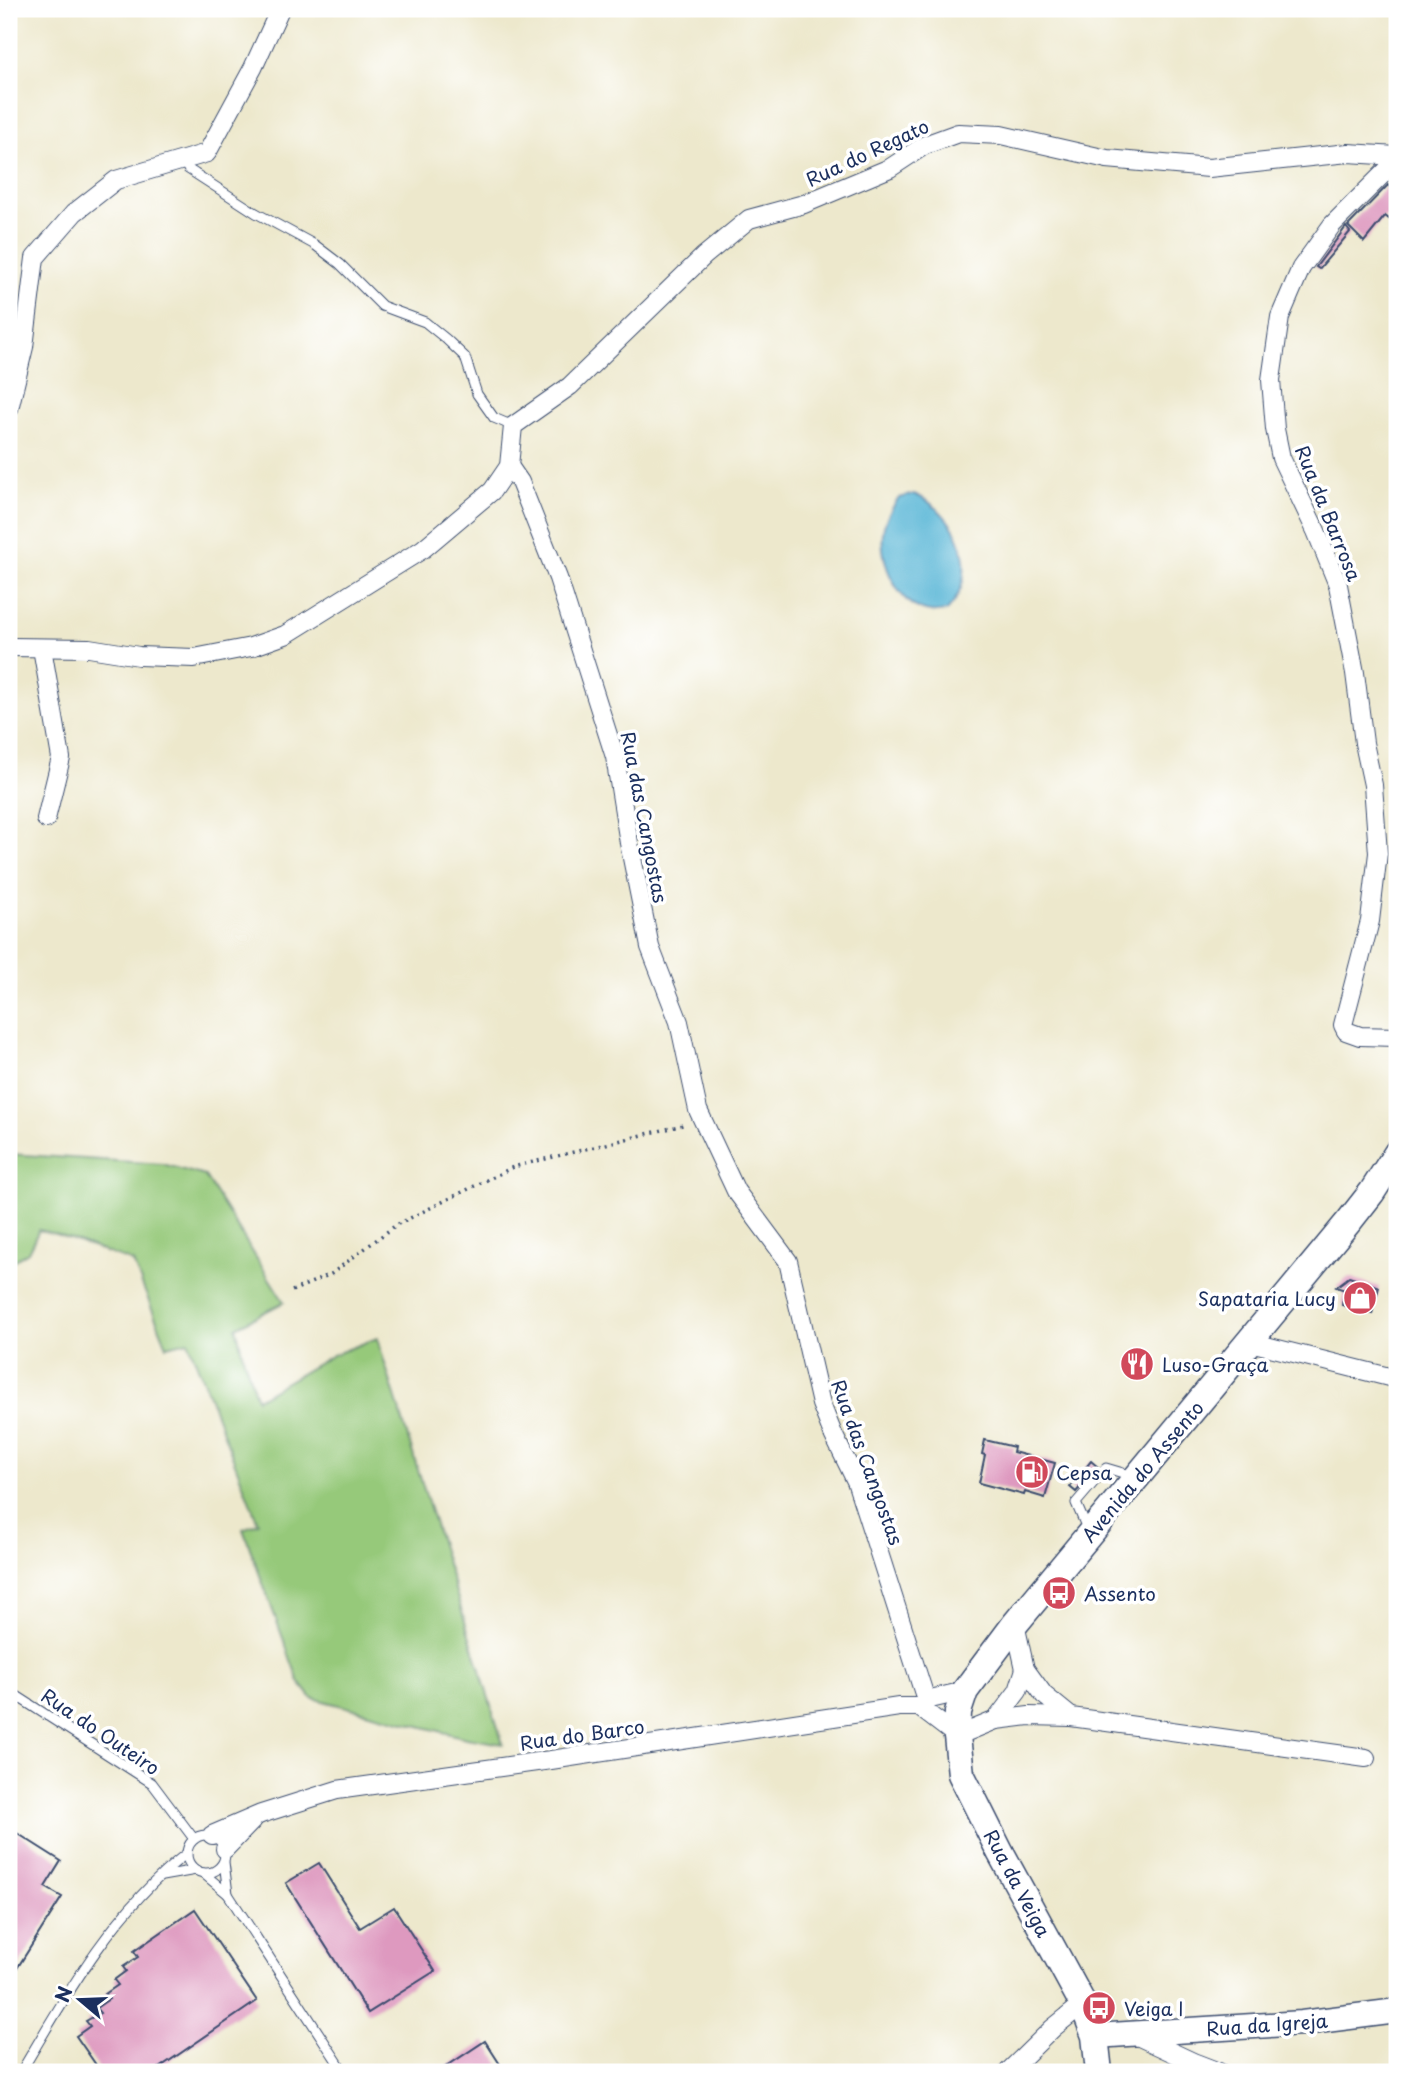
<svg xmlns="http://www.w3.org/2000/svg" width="1406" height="2081" viewBox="0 0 1406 2081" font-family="'Playpen Sans',sans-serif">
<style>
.green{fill:#96c97a;stroke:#587c6c;stroke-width:2}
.water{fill:#58b6d6;stroke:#3a729a;stroke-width:2}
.building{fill:#de99bf}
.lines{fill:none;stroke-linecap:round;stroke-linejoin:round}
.lane-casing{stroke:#3a4b6e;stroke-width:11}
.street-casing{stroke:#3a4b6e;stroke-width:20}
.secondary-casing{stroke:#3a4b6e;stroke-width:27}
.primary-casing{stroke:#3a4b6e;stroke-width:29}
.path{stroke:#3a4b6e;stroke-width:3.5;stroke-dasharray:2 5;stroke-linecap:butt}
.lane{stroke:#fff;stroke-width:9}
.street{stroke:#fff;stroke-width:18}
.secondary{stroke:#fff;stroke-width:24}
.primary{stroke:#fff;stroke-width:26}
.labels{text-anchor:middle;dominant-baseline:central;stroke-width:7;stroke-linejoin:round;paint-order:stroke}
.street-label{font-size:19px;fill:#1b2f5e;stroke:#fff}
.poi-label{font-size:19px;fill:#1b2f5e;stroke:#fff;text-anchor:start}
</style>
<rect width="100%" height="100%" fill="#fff"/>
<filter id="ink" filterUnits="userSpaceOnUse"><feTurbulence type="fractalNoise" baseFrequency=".0143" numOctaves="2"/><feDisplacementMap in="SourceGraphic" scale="14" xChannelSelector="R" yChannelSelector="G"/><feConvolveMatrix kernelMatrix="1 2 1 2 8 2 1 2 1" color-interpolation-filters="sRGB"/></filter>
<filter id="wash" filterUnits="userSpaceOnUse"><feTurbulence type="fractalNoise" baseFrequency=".00686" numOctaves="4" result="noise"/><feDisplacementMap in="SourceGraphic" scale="28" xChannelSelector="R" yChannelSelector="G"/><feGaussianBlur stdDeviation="1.57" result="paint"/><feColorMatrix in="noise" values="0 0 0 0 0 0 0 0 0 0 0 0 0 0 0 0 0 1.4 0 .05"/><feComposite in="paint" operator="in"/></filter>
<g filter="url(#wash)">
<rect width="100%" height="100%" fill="#ede8cc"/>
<path class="green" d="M9,1154L163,1164L205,1176L284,1302L236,1327L244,1360L257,1399L333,1355L377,1338L503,1744L466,1738L312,1698L299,1682L243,1529L258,1523L188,1341L167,1346L133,1262L59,1235L39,1230L28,1252L9,1264Z"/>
<path class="water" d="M914,494C959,513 983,572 947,611C942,611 936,613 931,612C898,608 879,561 883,533C884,520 892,508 899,498Z"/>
<g id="blocks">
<g class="building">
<path d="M1388,185L1397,192V208L1389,219L1385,216L1364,242L1348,226Z"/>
<path d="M1346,227L1350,232L1319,269L1316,267Z"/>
<path d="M1349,1277L1379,1287L1372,1314L1342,1305L1345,1290L1336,1287Z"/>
<path d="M985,1440L1014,1447L1013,1452L1055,1463L1045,1498L1025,1492L1024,1495L979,1483L985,1455L982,1454Z"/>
<path d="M1091,1461L1098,1467L1076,1492L1070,1487Z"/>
<path d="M9,1828L61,1861L45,1887L62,1897L9,1981Z"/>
<path d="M319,1863L360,1928L394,1907L435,1971L368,2013L286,1883Z"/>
<path d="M195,1909L257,2001L153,2072H101L76,2036L90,2026L86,2021L100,2013L96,2008L109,1999L105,1994L118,1985L114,1980L126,1971L123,1967L138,1957L134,1951Z"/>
<path d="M485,2041L505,2072H438Z"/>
</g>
</g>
</g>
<g filter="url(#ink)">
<use href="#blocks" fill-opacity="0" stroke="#3a4b6e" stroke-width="2"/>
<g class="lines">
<g class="lane-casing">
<g id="lane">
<path d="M183,160L188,169L256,213L315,245L340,264L382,306L425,322L446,339L465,357L477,394L494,418L513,426"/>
<path d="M1088,1531L1076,1503L1106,1468L1133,1476"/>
<path d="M9,1691L152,1783L194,1839"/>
<circle cx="206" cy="1854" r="19"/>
<path d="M224,1862L228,1894"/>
<path d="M203,1873L228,1894L344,2072"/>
<path d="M162,1876L196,1870"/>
<path d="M21,2072C67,1993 114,1910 187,1853"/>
</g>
</g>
<g class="street-casing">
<g id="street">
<path d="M1397,160L1332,225L1301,268L1280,317L1271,380L1275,429L1281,458L1316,531L1338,585L1355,673L1364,743L1373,785L1378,853L1370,921L1343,1025L1346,1031L1360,1036L1397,1037"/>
<path d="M9,409L24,347L35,258L74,213L116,180L207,153L253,68L280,9"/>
<path d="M509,466L520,482L558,578L615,757L629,843L650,947L679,1022L698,1110L736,1191L788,1261L821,1404L833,1434L856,1481L926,1700"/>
<path d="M9,647L89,648L139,656L194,658L251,647L285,635L423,549L492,491L509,466L513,426L570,386L704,256L749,219L804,204L890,168L925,145L958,133L1001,135L1107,159L1209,168L1348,153L1397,156"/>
<path d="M42,648L61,758L46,819"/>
<path d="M1250,1342L1397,1379"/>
<path d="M1015,1624L1025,1669L1044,1695L1071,1717"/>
<path d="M919,1707L957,1736L996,1720L1029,1716L1071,1717L1366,1758"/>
<path d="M996,1720L1018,1691L1025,1669"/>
<path d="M212,1835L261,1814L337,1790L551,1760L899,1707H919L926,1700L965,1691"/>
<path d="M225,1849L253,1820"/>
<path d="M1133,2034L1193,2062L1219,2072"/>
<path d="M1008,2072L1053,2028L1083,2004"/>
</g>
</g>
<g class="secondary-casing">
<path id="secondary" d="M1095,2036L1302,2023L1397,2011"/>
</g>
<g class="primary-casing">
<path id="primary" d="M1099,2072L1095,2036L1083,2004L1000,1852L961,1774L957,1736L958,1712L965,1691L1015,1624L1350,1220L1372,1192L1397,1153"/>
</g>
<path class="path" d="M292,1291L331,1274L396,1225L513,1167L687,1124"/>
<use href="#lane" class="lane"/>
<use href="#street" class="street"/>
<use href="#secondary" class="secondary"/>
<use href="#primary" class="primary"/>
</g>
</g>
<defs>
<g id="shop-disc" transform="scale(1.75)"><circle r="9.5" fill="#d1495b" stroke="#fff"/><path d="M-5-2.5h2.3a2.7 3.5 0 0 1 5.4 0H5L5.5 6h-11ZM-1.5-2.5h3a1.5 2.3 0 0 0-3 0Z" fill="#fff"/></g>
<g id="restaurant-disc" transform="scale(1.75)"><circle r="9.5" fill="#d1495b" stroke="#fff"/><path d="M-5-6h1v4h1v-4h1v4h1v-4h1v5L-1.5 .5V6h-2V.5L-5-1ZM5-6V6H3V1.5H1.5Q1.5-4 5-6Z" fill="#fff"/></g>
<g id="fuel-disc" transform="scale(1.75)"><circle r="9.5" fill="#d1495b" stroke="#fff"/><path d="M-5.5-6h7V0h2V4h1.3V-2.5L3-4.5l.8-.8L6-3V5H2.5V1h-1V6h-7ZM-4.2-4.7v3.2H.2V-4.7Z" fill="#fff"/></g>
<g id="bus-disc" transform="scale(1.75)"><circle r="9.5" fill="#d1495b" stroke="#fff"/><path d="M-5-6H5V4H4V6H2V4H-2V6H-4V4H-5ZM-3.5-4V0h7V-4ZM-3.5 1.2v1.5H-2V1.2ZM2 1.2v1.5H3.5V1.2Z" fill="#fff"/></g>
</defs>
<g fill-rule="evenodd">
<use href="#shop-disc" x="1360" y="1298"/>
<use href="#restaurant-disc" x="1137" y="1364"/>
<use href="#fuel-disc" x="1032" y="1472"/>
<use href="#bus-disc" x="1059" y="1593"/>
<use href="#bus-disc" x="1099" y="2008"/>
</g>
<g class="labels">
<g class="street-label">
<text transform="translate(867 152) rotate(-25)">Rua do Regato</text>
<text transform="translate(1329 513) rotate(68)">Rua da Barrosa</text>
<text transform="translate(645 817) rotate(79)">Rua das Cangostas</text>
<text transform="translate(868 1462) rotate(70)">Rua das Cangostas</text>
<text transform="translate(1142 1471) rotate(-50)">Avenida do Assento</text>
<text transform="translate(101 1731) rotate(34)">Rua do Outeiro</text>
<text transform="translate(582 1734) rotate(-8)">Rua do Barco</text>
<text transform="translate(1018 1883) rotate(62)">Rua da Veiga</text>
<text transform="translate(1267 2024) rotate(-4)">Rua da Igreja</text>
</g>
<g class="poi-label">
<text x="1336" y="1298" text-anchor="end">Sapataria Lucy</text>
<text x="1162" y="1364">Luso-Graça</text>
<text x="1056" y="1472">Cepsa</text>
<text x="1084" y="1593">Assento</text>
<text x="1124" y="2008">Veiga I</text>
</g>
</g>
<rect width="1406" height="2081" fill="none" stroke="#fff" stroke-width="35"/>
<g transform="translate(80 2000) rotate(289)" stroke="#ffffff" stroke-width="5" paint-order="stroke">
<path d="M0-5L12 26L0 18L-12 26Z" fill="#1b2f5e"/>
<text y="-10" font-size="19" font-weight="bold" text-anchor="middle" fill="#1b2f5e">N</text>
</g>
</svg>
